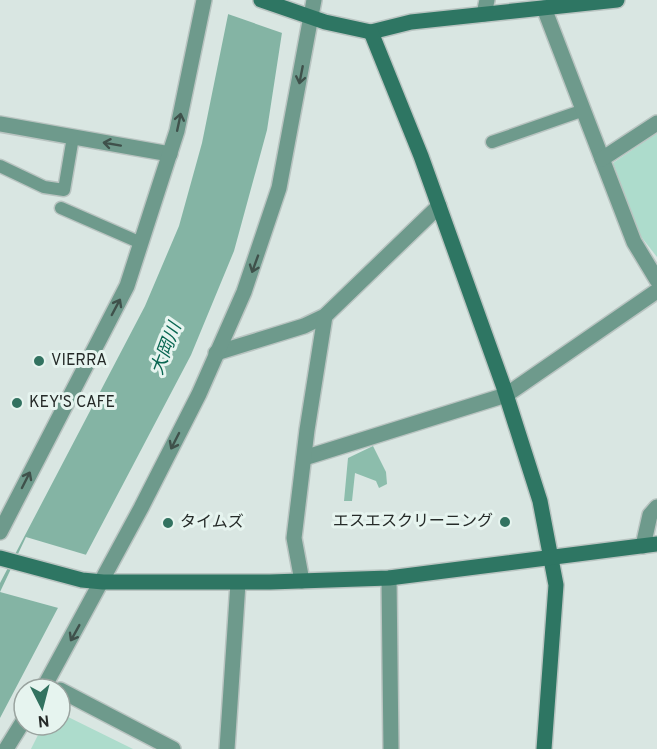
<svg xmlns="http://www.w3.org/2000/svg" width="657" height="749" viewBox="0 0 657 749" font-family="Overpass,'Noto Sans JP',sans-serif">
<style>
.green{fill:#addccc}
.forest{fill:#8cbdac}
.water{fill:#84b4a4}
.pier{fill:#d9e6e2}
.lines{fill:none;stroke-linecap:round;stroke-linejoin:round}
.lane-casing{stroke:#b9c4c1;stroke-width:15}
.street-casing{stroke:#b9c4c1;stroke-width:18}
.secondary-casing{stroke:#b9c4c1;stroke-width:18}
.lane{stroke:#6e9a8c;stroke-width:12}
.street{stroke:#6e9a8c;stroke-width:15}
.secondary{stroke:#2e7663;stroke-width:15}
.oneway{stroke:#3f514b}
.poi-dot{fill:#327260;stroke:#e6f4ef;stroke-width:2}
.labels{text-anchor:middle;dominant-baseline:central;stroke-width:6;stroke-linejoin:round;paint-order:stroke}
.poi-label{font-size:16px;fill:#252a28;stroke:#e6f4ef;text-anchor:start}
.water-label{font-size:18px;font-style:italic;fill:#0a6752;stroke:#e6f4ef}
</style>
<rect width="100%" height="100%" fill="#d9e6e2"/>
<g class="green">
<path d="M657,133V257L639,234L613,163Z"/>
<path d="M60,713L133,749H31L43,725H60Z"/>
</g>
<path class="forest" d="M373,446L386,472L387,484L379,488L376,481L355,473L352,501H344L348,458Z"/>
<path class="water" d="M231,0H287L267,130L234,251L191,355L0,718V583L145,306L179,226L202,143Z"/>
<g class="pier">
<path d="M228,0H290L285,34L225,13Z"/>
<path d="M26,537L90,556L62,609L0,592Z"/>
</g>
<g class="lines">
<g class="lane-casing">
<g id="lane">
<path d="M492,142L584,110"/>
<path d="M0,166L44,187L64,190L73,137"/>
<path d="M61,208L141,243"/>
</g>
</g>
<g class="street-casing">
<g id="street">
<path d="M544,8L634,242L657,280"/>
<path d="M484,14L487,0"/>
<path d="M0,124L170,154"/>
<path d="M602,159L657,123"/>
<path d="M216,353L304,326L325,316L439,206"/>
<path d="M304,458L506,395L657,291"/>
<path d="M0,532L127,286L177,131L204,0"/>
<path d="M643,546L650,515L657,507"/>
<path d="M389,578L391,749"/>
<path d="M302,581L294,538L307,430L325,316"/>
<path d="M43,689L141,508L199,394L244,292L279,188L314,0"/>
<path d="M60,690L173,749"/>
<path d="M6,749L24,720"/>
<path d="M227,749L238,583"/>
</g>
</g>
<g class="secondary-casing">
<g id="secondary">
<path d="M261,0L325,22L371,32L411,22L617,0"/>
<path d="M371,32L421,156L503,385L540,501L556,585L544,749"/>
<path d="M0,558L82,580L103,582H270L389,578L657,544"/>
</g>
</g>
<use href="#lane" class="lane"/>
<use href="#street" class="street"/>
<use href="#secondary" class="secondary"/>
</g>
<defs><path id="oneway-shaft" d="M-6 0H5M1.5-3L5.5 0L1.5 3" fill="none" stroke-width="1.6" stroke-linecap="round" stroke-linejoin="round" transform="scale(1.5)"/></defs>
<g class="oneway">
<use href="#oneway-shaft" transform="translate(301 75) rotate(101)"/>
<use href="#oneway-shaft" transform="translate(179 122) rotate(-78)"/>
<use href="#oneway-shaft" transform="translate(112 144) rotate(-170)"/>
<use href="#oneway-shaft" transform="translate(255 264) rotate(110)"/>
<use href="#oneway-shaft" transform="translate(116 307) rotate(-62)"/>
<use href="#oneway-shaft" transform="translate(175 441) rotate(117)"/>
<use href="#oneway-shaft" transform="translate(26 480) rotate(-63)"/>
<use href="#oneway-shaft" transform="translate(75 633) rotate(119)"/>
</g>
<g class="poi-dot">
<circle cx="39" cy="361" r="6"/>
<circle cx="17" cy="403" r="6"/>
<circle cx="505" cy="522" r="6"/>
<circle cx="168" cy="523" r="6"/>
</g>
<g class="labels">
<g class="poi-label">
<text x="51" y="361">VIERRA</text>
<text x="29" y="403">KEY'S CAFE</text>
<text x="493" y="522" text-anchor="end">エスエスクリーニング</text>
<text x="180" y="523">タイムズ</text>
</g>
<g class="water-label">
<text transform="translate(167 349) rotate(-69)">大岡川</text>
</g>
</g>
<g transform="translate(42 707) rotate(174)"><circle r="28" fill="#e6f4ef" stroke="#99a39f" stroke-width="1.5"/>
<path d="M0-4.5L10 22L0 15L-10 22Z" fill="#327260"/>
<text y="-9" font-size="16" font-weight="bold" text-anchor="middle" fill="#252a28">N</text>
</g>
</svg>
